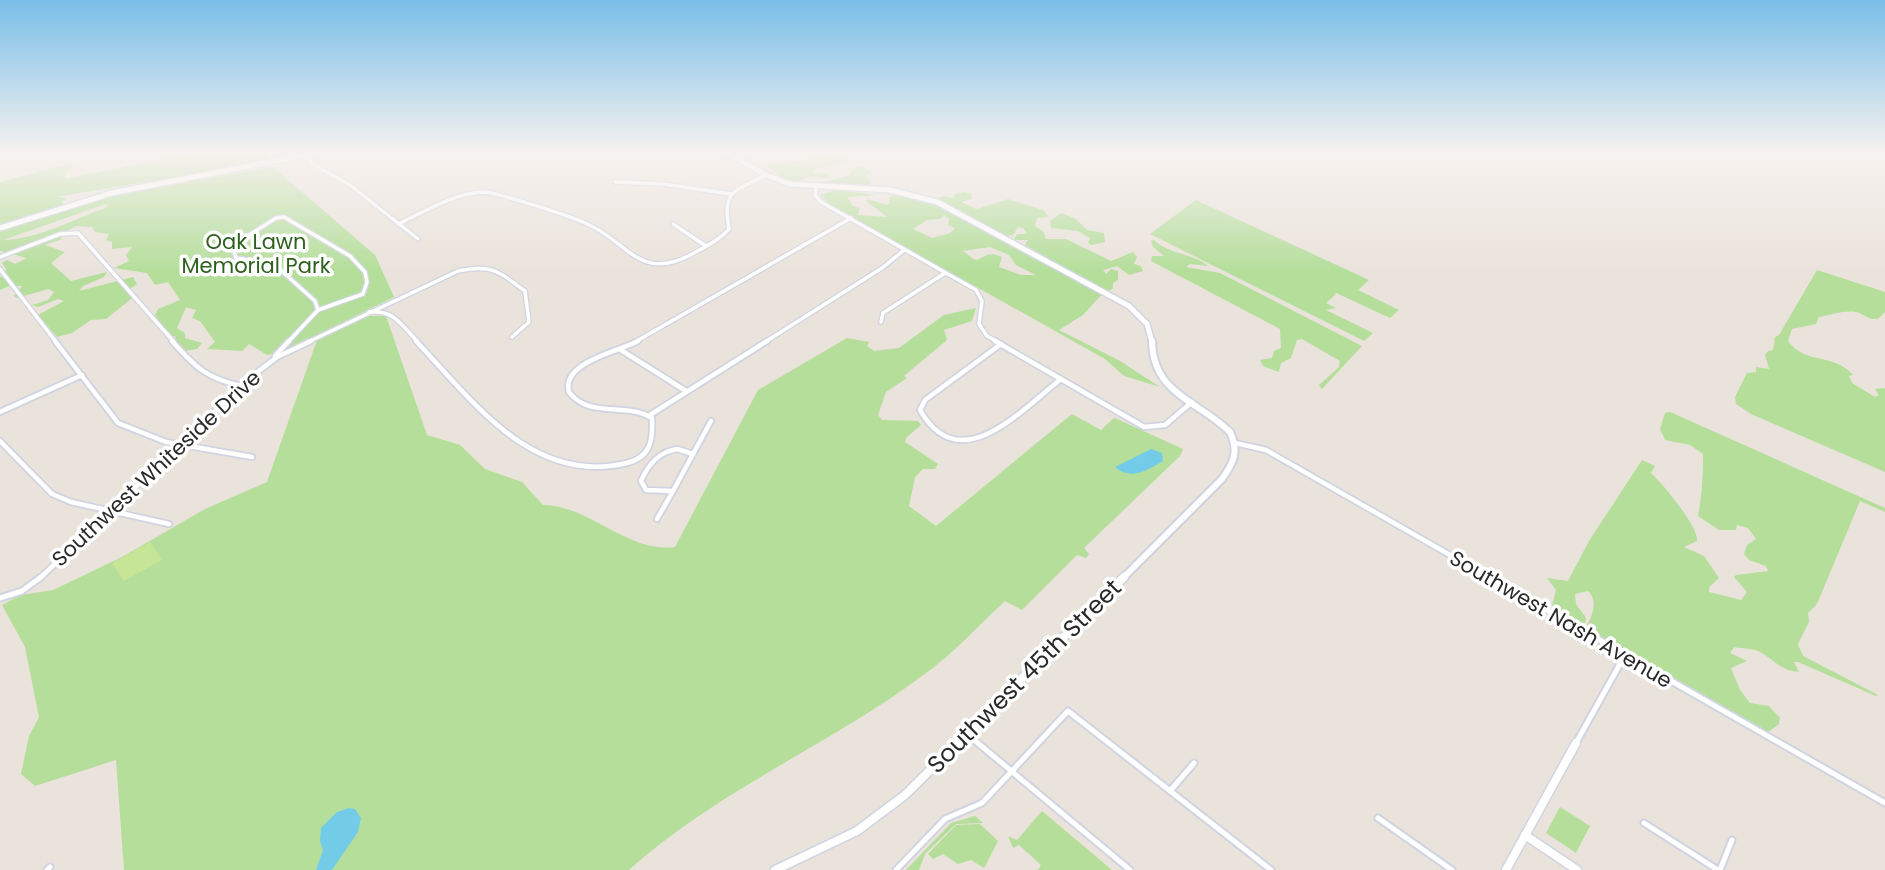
<svg xmlns="http://www.w3.org/2000/svg" width="1885" height="870" viewBox="0 0 1885 870" font-family="Poppins,sans-serif">
<style>
.green{fill:#b4de9a;fill-rule:evenodd}
.pitch{fill:#c6e596}
.water{fill:#73cce7}
.lines{fill:none;stroke-linecap:round;stroke-linejoin:round}
.street-far2-casing{stroke:#d0d4e1;stroke-width:6}
.street-far1-casing{stroke:#d0d4e1;stroke-width:8}
.street-casing{stroke:#d0d4e1;stroke-width:9}
.secondary-far2-casing{stroke:#d0d4e1;stroke-width:8}
.secondary-far1-casing{stroke:#d0d4e1;stroke-width:10}
.secondary-casing{stroke:#d0d4e1;stroke-width:11}
.street-far2{stroke:#fff;stroke-width:3.5}
.street-far1{stroke:#fff;stroke-width:4.5}
.street{stroke:#fff;stroke-width:5}
.secondary-far2{stroke:#fff;stroke-width:5}
.secondary-far1{stroke:#fff;stroke-width:6}
.secondary{stroke:#fff;stroke-width:8}
.labels{text-anchor:middle;dominant-baseline:central;stroke-width:7;stroke-linejoin:round;paint-order:stroke}
.park-label{font-size:21px;fill:#2e601e;stroke:#fff}
.street-label{font-size:21px;fill:#292929;stroke:#fff}
.near-street-label{font-size:24px;fill:#292929;stroke:#fff}
</style>
<rect width="100%" height="100%" fill="#eae3db"/>
<g class="green">
<path d="M203,151H264L276,161L55,197L68,198L61,202L64,204L273,167L375,255L394,297L282,352L267,355L249,344L242,351L207,349L215,342L200,321L192,318L196,310L186,307L177,328L185,333V338L202,343L197,349L184,351L174,341L176,337L167,334L155,315L158,309L180,300L168,282L155,285L147,273L114,268L129,261L126,255L132,247L112,249V242L106,240L109,234L95,232L92,227L77,226L60,234L62,239L45,245L65,252L51,263L71,281L107,272L104,277L83,286L79,291L133,277L137,284L129,290L136,295L106,319L91,320L72,333L57,337L38,315L64,301L58,299L38,307L32,305L48,300L54,292L48,289L17,298L14,296L22,286H9L0,290V277L4,276L6,269L2,263L7,260L15,264L27,258L0,251V229L6,224L0,225V182L68,164L75,165L66,172L65,179ZM106,204L108,207C73,219 40,239 3,240Z"/>
<path d="M824,158L852,160L813,170L814,173L829,174L827,178L809,176L799,182L782,177L766,165Z"/>
<path d="M855,167H863L871,172L865,176L871,182L869,186L839,183L833,186L820,183L848,176Z"/>
<path d="M837,190L877,195L847,197L853,206L859,208L858,215L887,217L866,201L868,199L887,205L890,203L889,198L897,193L932,202L1103,293L1083,315L1059,330L1120,361L1160,387L1124,376L1105,359L832,206L820,195ZM944,215L949,219L948,225L955,228L950,233L932,238L913,229L927,220L940,219ZM990,247L1009,255L1016,265L1036,275H1021L999,267L1002,257C988,250 985,258 975,260L963,251Z"/>
<path d="M965,192L972,194L971,199L961,202L977,209L1008,199L1043,210L1049,217L1037,218L1035,226L1044,232L1046,239H1066L1111,261L1133,252L1137,257L1134,264L1141,266L1143,271L1129,275L1117,266L1103,270L1106,274L1111,269L1118,271V280L1113,283V289L1108,291L1025,245L1028,240H1014L1017,234H1027L1023,228L1018,227L1013,235L1006,236L939,200L941,196L954,198L956,194Z"/>
<path d="M1196,200L1369,280L1358,290L1399,310L1390,318L1334,292L1336,294L1326,303L1336,308L1326,310L1373,333L1364,341L1150,234Z"/>
<path d="M1062,213L1076,219L1087,230L1104,233L1105,242L1092,245L1088,243L1090,238L1078,231L1051,228L1050,221Z"/>
<path d="M1154,240C1170,255 1193,253 1208,266L1190,264L1186,267L1220,273L1362,346L1322,389L1319,385L1339,367L1340,361L1302,339L1297,340L1291,358L1281,363L1279,372L1263,366L1260,360L1272,358L1274,351L1281,348L1280,329L1151,261L1152,256H1164L1153,247L1151,241Z"/>
<path d="M1817,270L1885,292V312L1878,319C1866,320 1866,314 1856,312C1845,310 1830,315 1819,317L1816,324L1792,329L1788,341C1807,366 1833,352 1853,375L1849,376L1852,383L1875,397L1879,395L1875,389L1885,388V472L1751,414L1736,404L1735,397L1747,373L1756,372V367L1769,369L1765,355L1768,351L1773,350L1775,337L1779,335Z"/>
<path d="M976,308L972,321L944,330L947,340L904,376L907,378L886,392L878,415L882,420L918,421L921,425L906,438L905,442L938,464L935,469H923L915,477L909,506L936,526L1072,414L1101,430L1114,418L1117,419L1183,449L1180,456L1084,548L1089,554L1086,558L1077,555L1022,610L1005,601C978,626 952,655 922,676C828,746 716,791 629,870H124L116,760L35,786L21,774L29,736L39,717L25,647L2,605L21,595L53,590L122,557L205,509L267,482L317,340L368,316H386L427,435L460,445L485,469L522,482L543,505C589,505 627,553 675,547L758,390L847,338L869,342L867,346L874,351L899,348L944,315Z"/>
<path d="M1670,412L1885,508V512L1860,501L1817,604L1808,613L1809,622L1798,644L1803,656L1878,695L1876,696L1798,662H1794L1799,672C1782,671 1776,662 1762,653C1754,648 1744,649 1734,647L1730,653L1747,661L1731,668L1740,690L1750,703L1769,706L1780,718L1779,724L1767,733L1590,631L1587,625C1593,615 1598,600 1588,591L1575,594L1576,604L1586,618L1585,623L1564,619L1552,606L1556,590L1547,578L1568,581L1589,541L1642,460L1655,466L1651,473C1662,483 1699,527 1697,541L1684,547L1704,556L1719,578L1709,587V592L1741,600L1747,592L1734,577L1736,575L1768,571L1766,566L1749,560L1744,554L1747,545L1756,539L1748,528L1737,525L1736,530H1719L1698,516C1702,496 1703,476 1703,454L1690,445L1665,440L1660,429L1665,413Z"/>
<path d="M1560,807L1590,826L1576,853L1546,833Z"/>
<path d="M1042,811L1112,870H1038L1041,865L1019,845L1013,848L1008,836L1017,840Z"/>
<path d="M975,816L983,823L956,824L925,854L919,870H906L951,823Z"/>
<path d="M980,824L998,841L984,868L971,860L958,864L943,854L933,859L928,854L956,825Z"/>
</g>
<path class="pitch" d="M150,542L162,560L124,581L112,563Z"/>
<g class="water">
<path d="M1151,449L1162,453L1163,461C1148,470 1131,481 1115,467Z"/>
<path d="M349,808L355,809L361,818L358,832L332,870H316L323,850L320,841L321,828L337,812Z"/>
</g>
<g class="lines">
<g class="street-far2-casing">
<g id="street-far2">
<path d="M308,154L311,163L350,185L418,239"/>
<path d="M615,182L663,184L731,194"/>
<path d="M816,188L815,195L821,202L976,290L982,301L979,324L987,336L998,342"/>
<path d="M284,217L350,256L365,272L367,282L363,294L318,310L315,301L274,264L236,258L232,246L276,218Z"/>
<path d="M398,224C424,212 454,193 483,192C496,192 570,216 585,223C629,241 639,284 694,253C706,246 720,240 729,229C722,189 734,192 766,175"/>
<path d="M673,224L706,246"/>
<path d="M0,257L60,234L78,233L174,342"/>
<path d="M0,269L56,342"/>
<path d="M369,312C395,310 401,325 418,342"/>
<path d="M881,322L883,313L945,273"/>
<path d="M288,342L318,310"/>
<path d="M308,342L458,271C492,264 498,271 525,291L529,322L512,337"/>
<path d="M635,342L851,218"/>
<path d="M765,342L882,268L903,251"/>
</g>
</g>
<g class="street-far1-casing">
<g id="street-far1">
<path d="M55,341L118,423L166,442L252,457"/>
<path d="M172,341C195,367 206,378 241,386"/>
<path d="M416,341C472,400 532,486 627,463C651,457 653,440 652,418C626,402 589,419 569,392C561,362 618,352 638,341"/>
<path d="M995,341L1144,427L1165,425L1192,402"/>
<path d="M1001,344L925,400L920,410C960,480 1021,410 1061,379"/>
<path d="M621,350L686,391"/>
<path d="M275,356L289,341"/>
<path d="M0,412L82,375"/>
<path d="M650,415L767,341"/>
<path d="M0,441L52,494L71,502L169,524"/>
<path d="M1235,443L1266,450L1492,579"/>
<path d="M677,449L693,454L673,491L646,490L641,481C648,465 658,452 677,449Z"/>
<path d="M693,454L711,421"/>
<path d="M657,519L673,491"/>
<path d="M39,579L251,377L277,357L311,341"/>
</g>
</g>
<g class="street-casing">
<g id="street">
<path d="M1489,577L1885,803"/>
<path d="M0,598L22,591L41,577"/>
<path d="M967,734L1130,870"/>
<path d="M1576,743L1625,655"/>
<path d="M1170,791L1194,763"/>
<path d="M1378,818L1452,870"/>
<path d="M1644,823L1718,870"/>
<path d="M47,870L50,867"/>
<path d="M896,870L945,819L982,803L1068,711L1271,870"/>
<path d="M1720,870L1732,840"/>
</g>
</g>
<g class="secondary-far2-casing">
<g id="secondary-far2">
<path d="M724,151L766,175L790,184L890,190L937,202L1129,306L1147,324L1152,342"/>
<path d="M0,228L112,193L326,151"/>
</g>
</g>
<g class="secondary-far1-casing">
<path id="secondary-far1" d="M1122,579L1222,479C1234,462 1239,452 1230,432C1197,400 1153,394 1152,341"/>
</g>
<g class="secondary-casing">
<g id="secondary">
<path d="M1525,835L1577,870"/>
<path d="M775,870L857,831L905,795L1124,577"/>
<path d="M1506,870L1576,743"/>
</g>
</g>
<use href="#street-far2" class="street-far2"/>
<use href="#street-far1" class="street-far1"/>
<use href="#street" class="street"/>
<use href="#secondary-far2" class="secondary-far2"/>
<use href="#secondary-far1" class="secondary-far1"/>
<use href="#secondary" class="secondary"/>
</g>
<linearGradient id="sky" x2="0" y2="1"><stop stop-color="#79bee8"/><stop offset="0.56" stop-color="#f6f2ef"/><stop offset="1" stop-color="#f6f2ef" stop-opacity="0"/></linearGradient>
<rect width="1885" height="272" fill="url(#sky)"/>
<g class="labels">
<g class="park-label">
<text x="256" y="241">Oak Lawn<tspan x="256" dy="24">Memorial Park</tspan></text>
</g>
<g class="street-label">
<text transform="translate(156 468) rotate(-43)">Southwest Whiteside Drive</text>
<text transform="translate(1561 619) rotate(30)">Southwest Nash Avenue</text>
</g>
<g class="near-street-label">
<text transform="translate(1024 676) rotate(-45)">Southwest 45th Street</text>
</g>
</g>
</svg>
